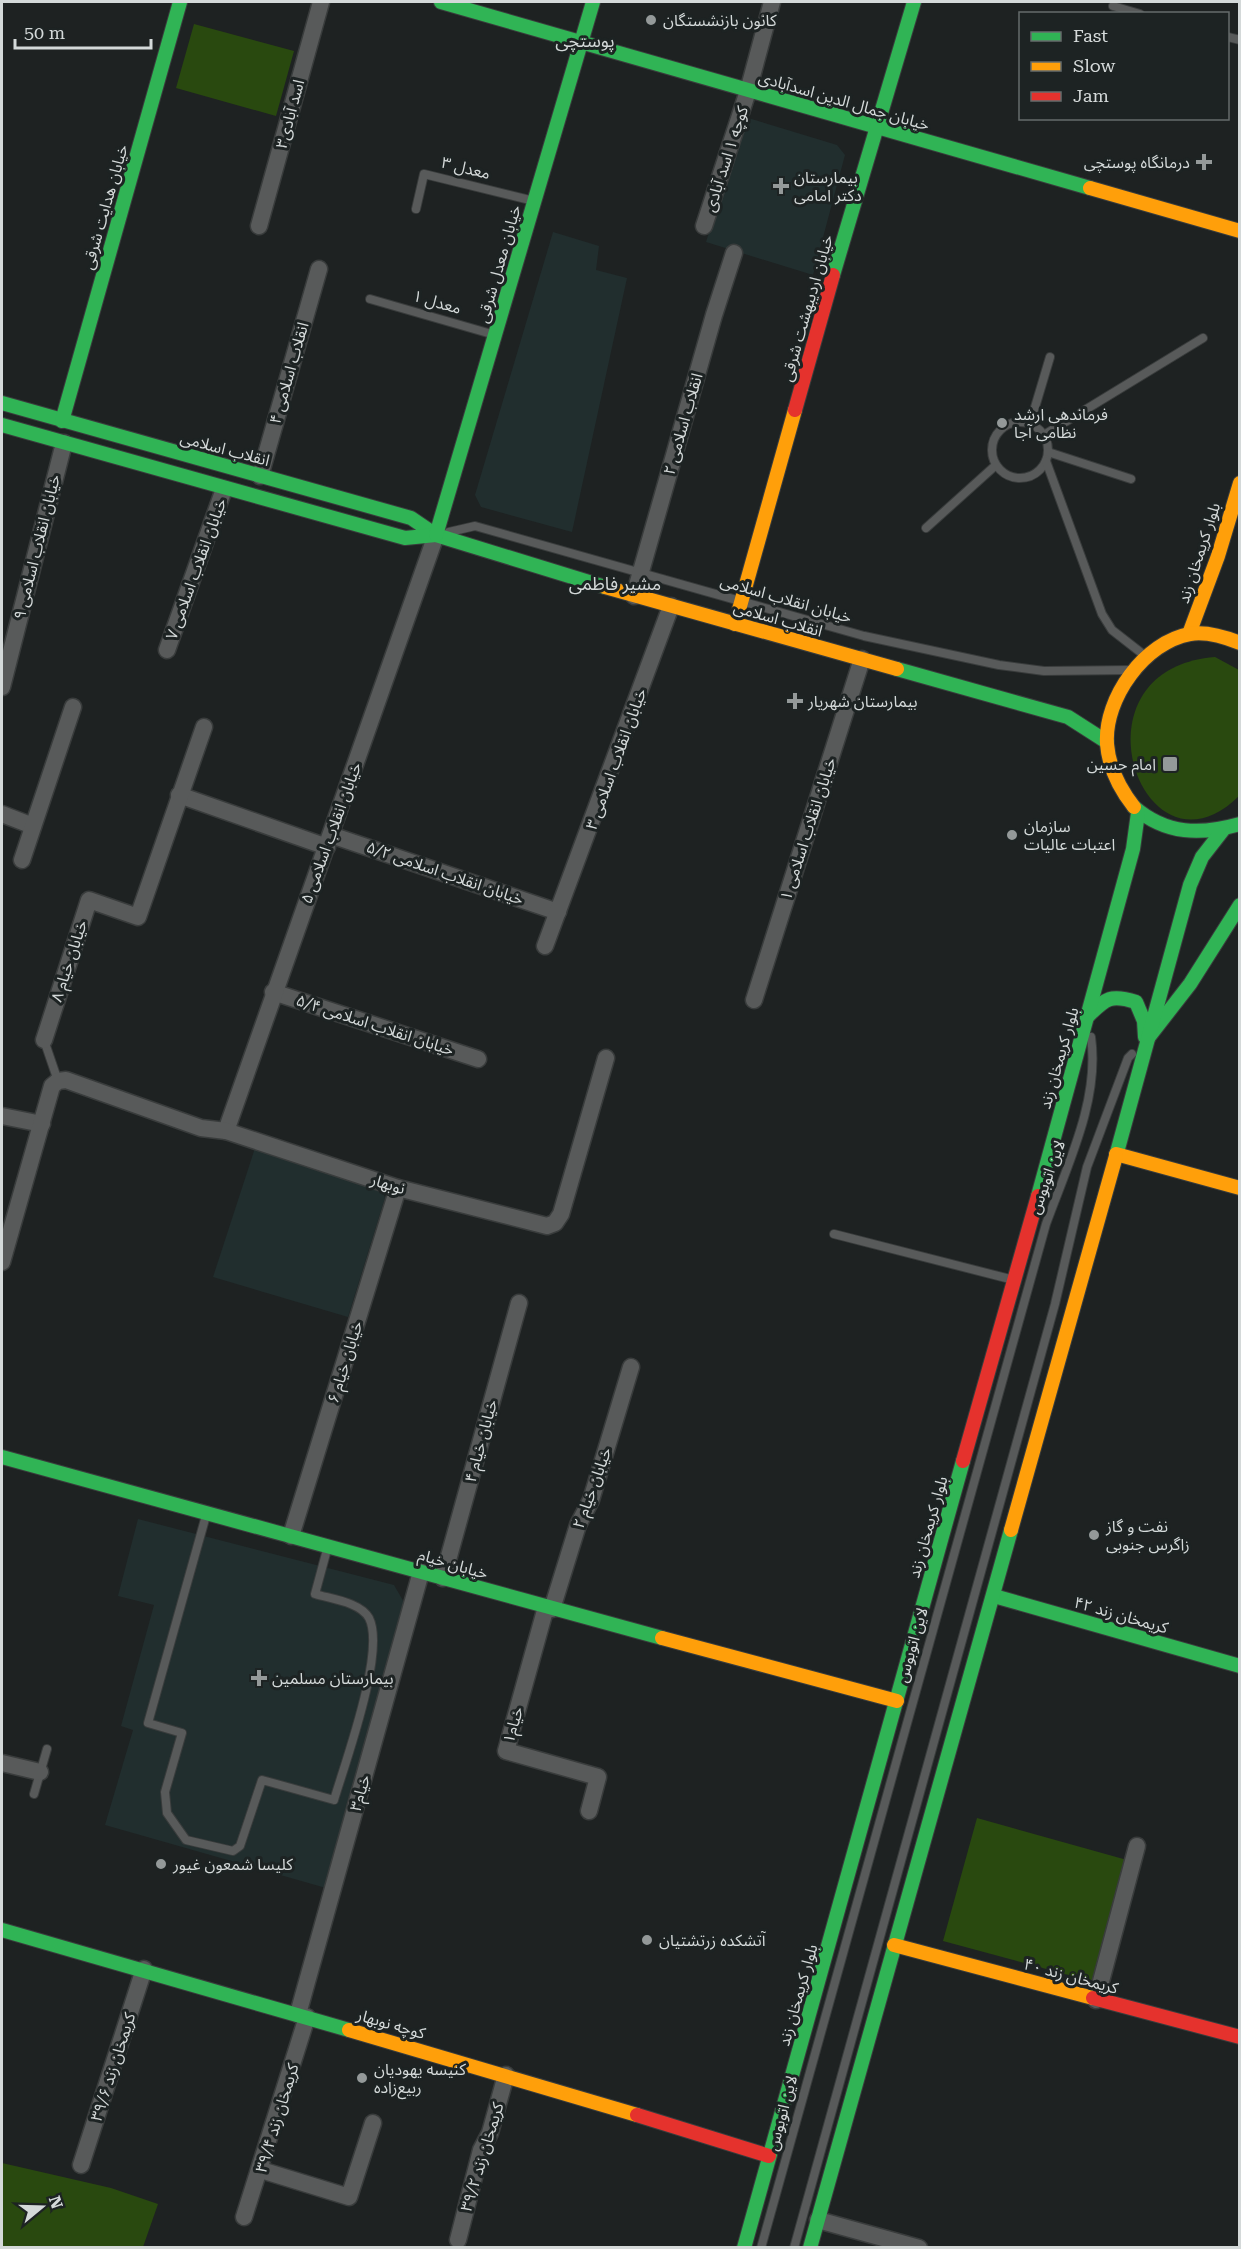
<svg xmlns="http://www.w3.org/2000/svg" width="1241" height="2249" viewBox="0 0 1241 2249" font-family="'Roboto Serif','Noto Sans Arabic',serif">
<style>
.built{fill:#212e2e}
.green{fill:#29490f}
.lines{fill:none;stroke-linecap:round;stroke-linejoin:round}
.lane-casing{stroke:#393c3c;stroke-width:10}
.street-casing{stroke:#393c3c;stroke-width:19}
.fast-casing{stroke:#393c3c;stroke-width:16}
.slow-casing{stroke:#393c3c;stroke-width:16}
.jam-casing{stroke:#393c3c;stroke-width:16}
.lane{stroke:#585a5a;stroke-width:8}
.street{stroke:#585a5a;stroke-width:16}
.fast{stroke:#30b455;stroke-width:14}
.slow{stroke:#ff9f0a;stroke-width:14}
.jam{stroke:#e5322d;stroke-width:14}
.poi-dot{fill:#949999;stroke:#1d2323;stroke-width:2}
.labels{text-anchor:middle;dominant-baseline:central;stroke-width:6;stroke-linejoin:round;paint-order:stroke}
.poi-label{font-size:16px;fill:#d4d9d9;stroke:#1d2323;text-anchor:start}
.street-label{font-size:16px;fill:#d4d9d9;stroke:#1d2323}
.neighbourhood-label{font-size:18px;fill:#d4d9d9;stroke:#1d2323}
</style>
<rect width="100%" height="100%" fill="#1e2222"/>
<g class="built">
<path d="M745,117L837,145L845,155L813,275L706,242Z"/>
<path d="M553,232L599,246L596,270L627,278L572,532L481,507L475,495Z"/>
<path d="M255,1148L383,1192L385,1198L348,1317L213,1277Z"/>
<path d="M138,1519L394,1585L405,1604L326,1888L105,1825L133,1730L121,1726L154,1605L118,1596Z"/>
</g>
<g class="green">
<path d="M194,24L294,51L276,116L176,88Z"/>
<path d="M1215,657L1239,670V796C1143,891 1064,669 1215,657Z"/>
<path d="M977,1818L1127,1860L1094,1982L943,1941Z"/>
<path d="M2,2163L111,2188L158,2204L143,2247H2Z"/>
</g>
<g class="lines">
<g class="lane-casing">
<g id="lane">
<path d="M1113,6L1140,14"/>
<path d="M1228,37L1240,40"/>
<path d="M416,209L424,174L534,201"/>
<path d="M370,299L495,335"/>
<circle cx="1020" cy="450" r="28"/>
<path d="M1030,424L1050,357"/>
<path d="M1044,435L1203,338"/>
<path d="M1048,452L1131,479"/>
<path d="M1046,461L1102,614L1112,630L1144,655"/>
<path d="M926,528L996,465"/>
<path d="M449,532L475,526L864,636L999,665L1044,671L1130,670"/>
<path d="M44,1040L58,1081"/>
<path d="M834,1234L1010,1279"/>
<path d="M207,1512L148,1723L182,1733L165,1792L167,1813L186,1840L233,1851L240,1846L262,1780L334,1800C345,1763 386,1651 369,1618C360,1602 331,1599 315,1594L328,1546"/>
<path d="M34,1794L47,1749"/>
<path d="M761,2248L1046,1224C1067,1166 1100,1100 1091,1037"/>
<path d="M794,2248L1055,1304L1087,1167L1128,1058L1132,1054"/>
</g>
</g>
<g class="street-casing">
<g id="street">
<path d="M259,226L321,2"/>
<path d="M704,226L748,91L772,2"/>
<path d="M260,476L319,269"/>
<path d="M634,596L714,315L734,253"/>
<path d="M167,650L224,489"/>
<path d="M2,687L64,443"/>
<path d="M179,795L327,847"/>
<path d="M2,814L33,826"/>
<path d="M331,835L558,912"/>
<path d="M22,860L73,707"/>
<path d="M545,946L671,606"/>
<path d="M273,992L478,1059"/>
<path d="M754,1000L862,659"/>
<path d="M44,1040L89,900L138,917L204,727"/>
<path d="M2,1116L42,1124"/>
<path d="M226,1131L436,535"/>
<path d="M2,1262L52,1086L58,1081L66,1080L201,1128L226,1131L398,1188L547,1226L555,1223L561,1214L606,1058"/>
<path d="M291,1536L398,1188"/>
<path d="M443,1578L519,1303"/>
<path d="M546,1607L506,1751L598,1777L589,1811"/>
<path d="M552,1609L578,1525L591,1500L631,1367"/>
<path d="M2,1763L40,1772"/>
<path d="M1096,2000L1137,1846"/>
<path d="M298,2014L421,1572"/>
<path d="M81,2165L144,1969"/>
<path d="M261,2170L349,2197L373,2123"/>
<path d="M244,2217L307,2017"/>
<path d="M818,2220L919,2248"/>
<path d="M458,2240L481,2150L490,2133L506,2075"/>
</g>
</g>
<g class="fast-casing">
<g id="fast">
<path d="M441,2L1090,188"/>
<path d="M833,275L914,2"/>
<path d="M2,403L411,518L436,535L605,587"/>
<path d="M62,421L180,2"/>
<path d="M2,425L405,538L436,535"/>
<path d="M436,535L593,2"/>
<path d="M897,669L1068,717L1107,742"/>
<path d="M1134,807C1166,835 1201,835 1240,824"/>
<path d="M1088,1016C1106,998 1111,994 1136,1002L1144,1021L1145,1037"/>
<path d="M1148,1038L1190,984L1240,905"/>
<path d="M1116,1156L1190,885L1202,857L1223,830"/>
<path d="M1038,1196L1133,849L1138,813"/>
<path d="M2,1457L662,1638"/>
<path d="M994,1596L1240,1666"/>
<path d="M2,1930L349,2030"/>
<path d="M744,2248L963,1461"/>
<path d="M810,2248L1011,1530"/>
</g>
</g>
<g class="slow-casing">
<g id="slow">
<path d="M1090,188L1240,231"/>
<path d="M605,587L897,669"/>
<path d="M735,624L795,410"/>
<path d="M1189,634L1218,556L1240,483"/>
<path d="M1134,807C1119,788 1109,768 1107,744C1104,698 1145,642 1190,634C1207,631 1225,637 1240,643"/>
<path d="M1116,1154L1240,1188"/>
<path d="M1011,1530L1116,1156"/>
<path d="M662,1638L897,1701"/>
<path d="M894,1945L1093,1998"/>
<path d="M349,2030L637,2115"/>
</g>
</g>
<g class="jam-casing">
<g id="jam">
<path d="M795,410L833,275"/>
<path d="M963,1461L1038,1196"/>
<path d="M1093,1998L1240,2037"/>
<path d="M637,2115L769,2156"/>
</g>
</g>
<use href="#lane" class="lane"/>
<use href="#street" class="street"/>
<use href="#fast" class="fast"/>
<use href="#slow" class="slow"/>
<use href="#jam" class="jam"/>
</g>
<g class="poi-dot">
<circle cx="651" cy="20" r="6"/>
<path d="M1201 153h6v6h6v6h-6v6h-6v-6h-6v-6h6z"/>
<path d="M778 177h6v6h6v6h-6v6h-6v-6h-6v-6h6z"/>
<circle cx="1002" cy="423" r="6"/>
<path d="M792 692h6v6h6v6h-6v6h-6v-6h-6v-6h6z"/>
<rect x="1162" y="756" width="16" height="16" rx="3"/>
<circle cx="1012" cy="835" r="6"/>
<circle cx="1094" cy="1535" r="6"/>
<path d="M256 1669h6v6h6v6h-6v6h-6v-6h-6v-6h6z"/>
<circle cx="161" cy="1864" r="6"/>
<circle cx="647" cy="1940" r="6"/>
<circle cx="362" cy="2078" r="6"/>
</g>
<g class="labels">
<g class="poi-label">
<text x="663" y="20">کانون بازنشستگان</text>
<text x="1190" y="162" text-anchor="end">درمانگاه پوستچی</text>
<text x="794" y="177">بیمارستان<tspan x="794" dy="18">دکتر امامی</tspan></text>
<text x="1014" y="414">فرماندهی ارشد<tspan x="1014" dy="18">نظامی آجا</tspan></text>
<text x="808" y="701">بیمارستان شهریار</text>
<text x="1156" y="764" text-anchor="end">امام حسین</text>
<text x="1024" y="826">سازمان<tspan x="1024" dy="18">اعتبات عالیات</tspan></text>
<text x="1106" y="1526">نفت و گاز<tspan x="1106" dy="18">زاگرس جنوبی</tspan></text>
<text x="272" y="1678">بیمارستان مسلمین</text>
<text x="173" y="1864">کلیسا شمعون غیور</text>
<text x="659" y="1940">آتشکده زرتشتیان</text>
<text x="374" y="2069">کنیسه یهودیان<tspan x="374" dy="18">ربیع‌زاده</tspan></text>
</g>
<g class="street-label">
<text transform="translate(844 101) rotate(16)">خیابان جمال الدین اسدآبادی</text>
<text transform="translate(290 114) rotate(-75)">اسد آبادی۳</text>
<text transform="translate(726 159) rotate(-72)">کوچه ۱ اسد آبادی</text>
<text transform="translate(466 168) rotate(14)">۳ معدل</text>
<text transform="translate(105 207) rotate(-74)">خیابان هدایت شرقی</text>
<text transform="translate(499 264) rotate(-74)">خیابان معدل شرقی</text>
<text transform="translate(437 302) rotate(16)">۱ معدل</text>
<text transform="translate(807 308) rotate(-74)">خیابان اردیبهشت شرقی</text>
<text transform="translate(289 373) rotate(-74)">۴ انقلاب اسلامی</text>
<text transform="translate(683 424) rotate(-74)">۲ انقلاب اسلامی</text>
<text transform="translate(225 449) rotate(15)">انقلاب اسلامی</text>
<text transform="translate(37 547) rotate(-76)">خیابان انقلاب اسلامی ۹</text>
<text transform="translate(1199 553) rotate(-72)">بلوار کریمخان زند</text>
<text transform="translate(196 569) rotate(-70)">خیابان انقلاب اسلامی ۷</text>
<text transform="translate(786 599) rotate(16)">خیابان انقلاب اسلامی</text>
<text transform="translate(778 619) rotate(16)">انقلاب اسلامی</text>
<text transform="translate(616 759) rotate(-70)">خیابان انقلاب اسلامی ۳</text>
<text transform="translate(808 829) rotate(-72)">خیابان انقلاب اسلامی ۱</text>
<text transform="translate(331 833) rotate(-70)">خیابان انقلاب اسلامی ۵</text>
<text transform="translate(445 873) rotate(19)">خیابان انقلاب اسلامی ۵/۲</text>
<text transform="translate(69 961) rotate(-72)">خیابان خیام ۸</text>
<text transform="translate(375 1025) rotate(18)">خیابان انقلاب اسلامی ۵/۴</text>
<text transform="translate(1059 1058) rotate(-74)">بلوار کریمخان زند</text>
<text transform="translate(1047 1177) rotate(-70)">لاین اتوبوس</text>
<text transform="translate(388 1184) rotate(17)">نوبهار</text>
<text transform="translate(345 1362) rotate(-73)">خیابان خیام ۶</text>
<text transform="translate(481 1441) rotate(-75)">خیابان خیام ۴</text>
<text transform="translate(592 1488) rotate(-70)">خیابان خیام ۲</text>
<text transform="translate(928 1527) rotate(-74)">بلوار کریمخان زند</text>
<text transform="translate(453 1564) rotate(16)">خیابان خیام</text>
<text transform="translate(1121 1615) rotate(16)">کریمخان زند ۴۲</text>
<text transform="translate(912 1645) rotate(-74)">لاین اتوبوس</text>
<text transform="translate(513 1725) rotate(-74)">۱خیام</text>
<text transform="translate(360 1793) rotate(-74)">خیام۳</text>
<text transform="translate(1071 1976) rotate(15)">کریمخان زند ۴۰</text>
<text transform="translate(798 1995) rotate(-74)">بلوار کریمخان زند</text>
<text transform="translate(391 2024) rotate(16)">کوچه نوبهار</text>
<text transform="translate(113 2067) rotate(-72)">کریمخان زند ۳۹/۶</text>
<text transform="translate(782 2113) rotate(-75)">لاین اتوبوس</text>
<text transform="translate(277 2118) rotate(-73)">کریمخان زند ۳۹/۴</text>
<text transform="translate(482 2157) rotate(-73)">کریمخان زند ۳۹/۲</text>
</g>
<g class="neighbourhood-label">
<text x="585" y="40">پوستچی</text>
<text x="615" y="583">مشیر فاطمی</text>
</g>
</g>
<rect width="1241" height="2249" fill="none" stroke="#d4d9d9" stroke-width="6"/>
<rect x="1019" y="12" width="210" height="108" fill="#1d2323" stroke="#666c6c" stroke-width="1.5"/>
<rect x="1031" y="32" width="30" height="9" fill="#30b455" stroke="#666c6c" stroke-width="1.5"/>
<text x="1073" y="42" font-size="18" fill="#d4d9d9">Fast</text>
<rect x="1031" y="62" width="30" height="9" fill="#ff9f0a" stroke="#666c6c" stroke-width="1.5"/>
<text x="1073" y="72" font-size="18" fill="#d4d9d9">Slow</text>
<rect x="1031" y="92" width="30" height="9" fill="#e5322d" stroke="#666c6c" stroke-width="1.5"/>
<text x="1073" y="102" font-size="18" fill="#d4d9d9">Jam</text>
<g transform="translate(42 2207) rotate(71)" stroke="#1d2323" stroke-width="4.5" paint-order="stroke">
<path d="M0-4.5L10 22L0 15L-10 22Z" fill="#d4d9d9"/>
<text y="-9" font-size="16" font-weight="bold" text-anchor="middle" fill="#d4d9d9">N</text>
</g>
<path d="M15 39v9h136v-9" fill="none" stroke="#d4d9d9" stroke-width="3"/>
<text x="24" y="39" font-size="18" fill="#d4d9d9" stroke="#1d2323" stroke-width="4.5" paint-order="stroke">50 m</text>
</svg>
